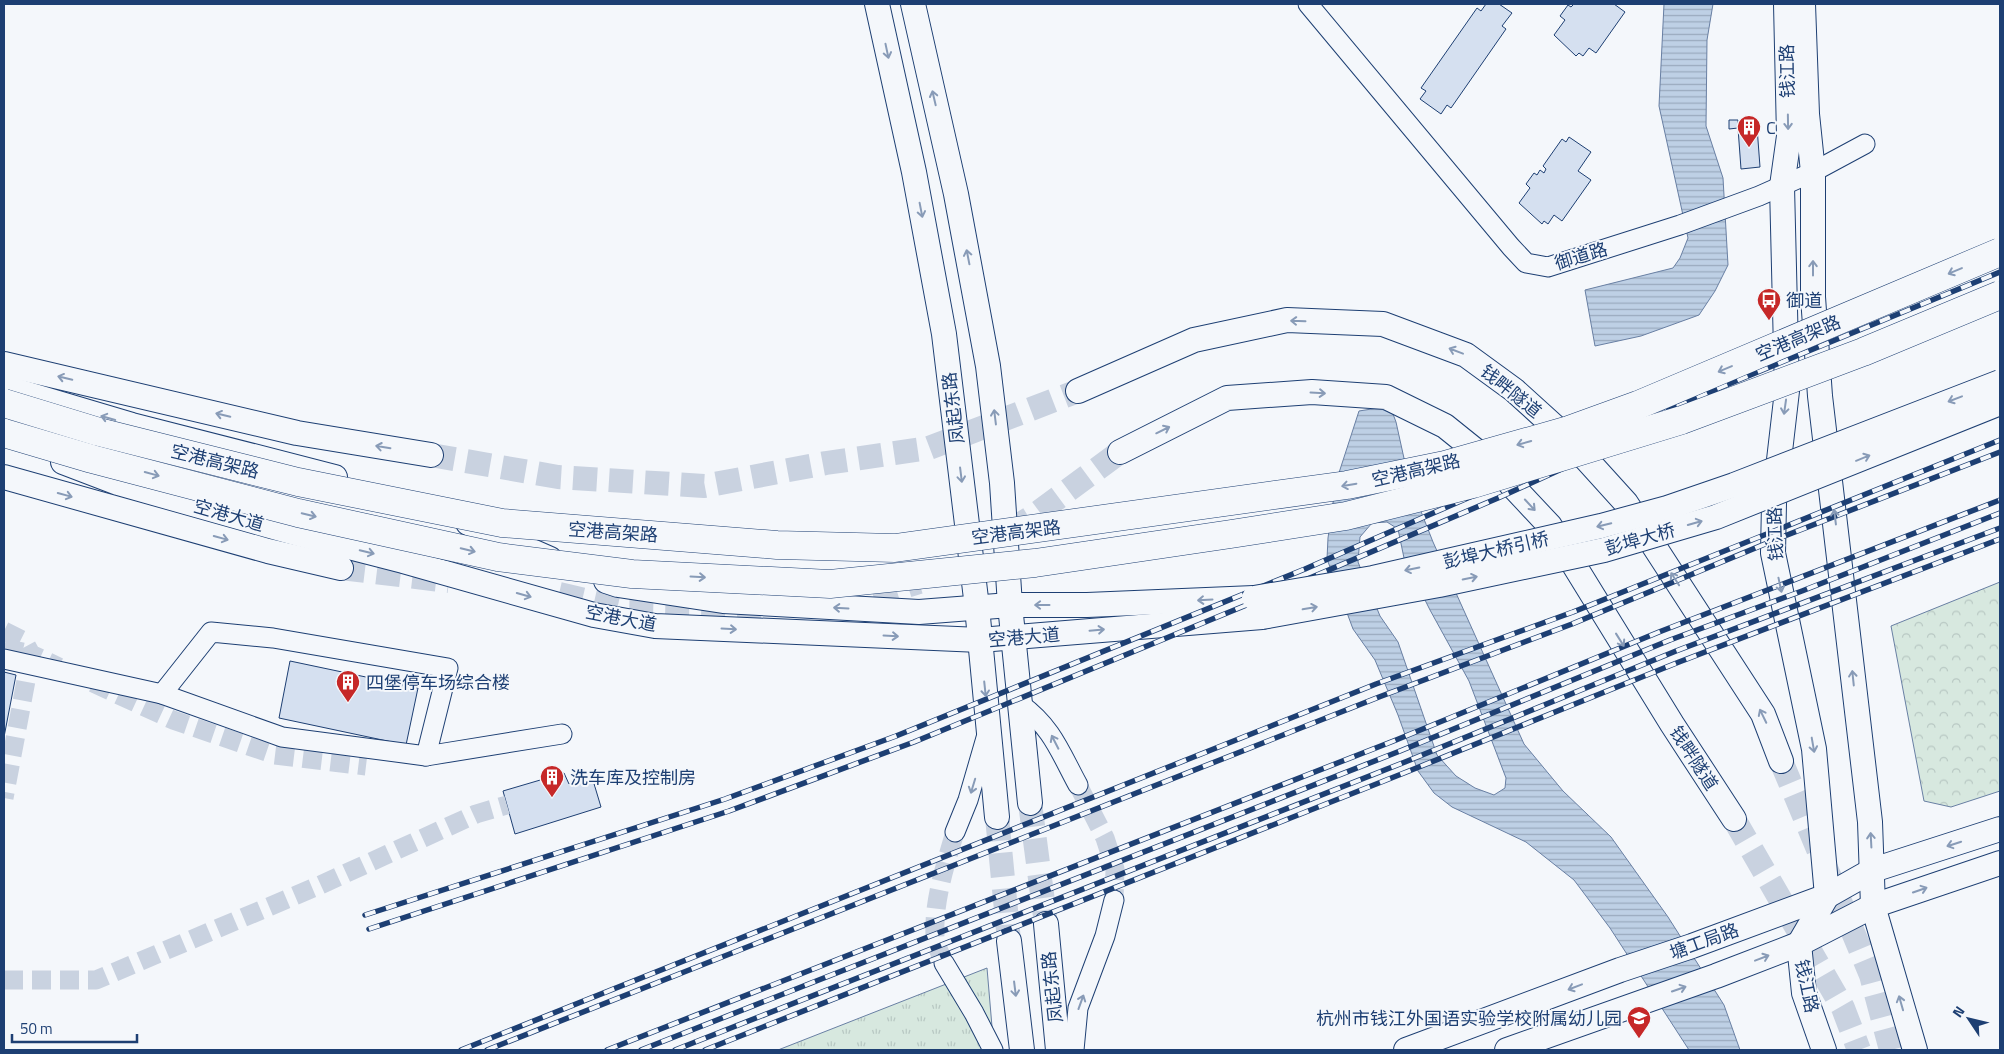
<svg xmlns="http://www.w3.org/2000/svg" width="2004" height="1054" viewBox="0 0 2004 1054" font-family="'Titillium Web','Noto Sans SC',sans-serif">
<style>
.grass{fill:url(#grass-tufts);stroke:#687fa3}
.park{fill:url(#park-crowns);stroke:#687fa3}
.water{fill:url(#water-rules);stroke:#687fa3;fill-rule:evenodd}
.building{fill:#d5e0f0;stroke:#1d3f73}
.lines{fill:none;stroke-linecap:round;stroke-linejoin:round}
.minor-tunnel{stroke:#c9d2e0;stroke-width:19;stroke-dasharray:19 9;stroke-linecap:butt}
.major-tunnel{stroke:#c9d2e0;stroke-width:24;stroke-dasharray:24 12;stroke-linecap:butt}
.minor-casing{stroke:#1d3f73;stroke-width:21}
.major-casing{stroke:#1d3f73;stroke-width:26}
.minor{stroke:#f4f7fb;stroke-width:19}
.major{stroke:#f4f7fb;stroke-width:24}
.rail-casing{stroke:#1d3f73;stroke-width:5.5}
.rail{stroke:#f4f7fb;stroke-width:4;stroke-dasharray:11;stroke-linecap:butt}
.major-bridge-casing{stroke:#1d3f73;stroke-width:26;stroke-linecap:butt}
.highway-bridge-casing{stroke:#1d3f73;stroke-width:29;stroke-linecap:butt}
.major-bridge{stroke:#f4f7fb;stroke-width:24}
.highway-bridge{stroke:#f4f7fb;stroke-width:28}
.oneway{stroke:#889bb7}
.labels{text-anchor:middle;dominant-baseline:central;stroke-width:4;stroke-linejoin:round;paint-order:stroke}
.street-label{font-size:18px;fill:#1d3f73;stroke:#f4f7fb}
.poi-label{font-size:18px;fill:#1d3f73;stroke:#f4f7fb;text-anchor:start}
</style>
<defs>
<pattern id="grass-tufts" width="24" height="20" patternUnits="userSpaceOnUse" patternTransform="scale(1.25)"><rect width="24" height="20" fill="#d7e8df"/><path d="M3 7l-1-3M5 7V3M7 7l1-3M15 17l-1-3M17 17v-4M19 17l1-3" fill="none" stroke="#b8c8c3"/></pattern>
<pattern id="park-crowns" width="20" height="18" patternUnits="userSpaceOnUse" patternTransform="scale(1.25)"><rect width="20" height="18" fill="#d7e8df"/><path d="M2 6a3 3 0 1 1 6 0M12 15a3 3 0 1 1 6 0" fill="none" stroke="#b8c8c3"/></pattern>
<pattern id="water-rules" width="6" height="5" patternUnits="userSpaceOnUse" patternTransform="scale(1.25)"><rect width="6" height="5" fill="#bed0e5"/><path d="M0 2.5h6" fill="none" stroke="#9aaabe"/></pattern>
</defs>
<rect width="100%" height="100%" fill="#f4f7fb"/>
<path class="grass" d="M987,968L994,1050H778Z"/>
<path class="park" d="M2000,582V791L1951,807L1924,801L1891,626Z"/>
<g class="water">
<path d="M1664,4H1713L1707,40L1706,126L1723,178L1728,265L1715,291L1699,315L1641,336L1595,346L1585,290L1673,268L1680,258L1688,238L1659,106Z"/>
<path d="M1390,406L1396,422L1409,481L1433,542L1524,744L1563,791L1611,837L1668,917L1724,1005L1740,1050H1689L1610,928L1574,880L1526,842L1452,807L1434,793L1418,771L1398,715L1375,660L1353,629L1327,559L1328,538L1336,482L1359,411ZM1387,522L1398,529L1404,558L1430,610L1469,681L1506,778L1505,788L1494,795L1475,788L1456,776L1437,755L1398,642L1380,616L1358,562L1360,537L1372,523Z"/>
</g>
<g class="building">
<path d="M1486,4H1499L1512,13L1502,26L1506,29L1451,108L1447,105L1441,114L1420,99L1426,91L1421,88L1477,8L1481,11Z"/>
<path d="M1574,4H1614L1625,12L1596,53L1589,48L1583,56L1579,53L1576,56L1554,35L1565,20L1560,16L1568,5L1571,7Z"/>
<path d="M1729,120H1738V128L1729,129Z"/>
<path d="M1757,127L1760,167L1741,169L1738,128Z"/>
<path d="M1569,137L1591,152L1578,171L1591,180L1562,221L1554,215L1548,224L1544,221L1542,224L1519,203L1530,188L1526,184L1534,173L1537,175L1540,170L1544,173L1546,169L1543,166L1562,139L1566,142Z"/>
<path d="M290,661L418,688L406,745L279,718Z"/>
<path d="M4,672L16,675L4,737Z"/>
<path d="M564,773L569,784L592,777L601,807L515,834L503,791Z"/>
</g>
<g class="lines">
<g class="minor-tunnel">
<path d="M4,631L24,641L31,654L59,667"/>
<path d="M4,648L31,654L4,798"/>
<path d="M93,683L173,720L275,755L366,766"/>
<path d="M1078,785L1105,838L1115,869L1114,900"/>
<path d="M944,963C941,955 936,946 935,938C933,902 945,866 955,832"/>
<path d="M4,980H96L318,886L476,814L507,805"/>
</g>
<g class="major-tunnel">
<path d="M431,455L558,477L704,486L826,463L929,448L1078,391"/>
<path d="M1009,531L1032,517L1120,452"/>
<path d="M341,568L449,581"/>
<path d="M559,594L629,610L766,614"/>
<path d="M839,607L919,582"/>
<path d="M1781,761L1871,975L1891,1050"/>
<path d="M1030,803L1046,924"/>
<path d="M997,817L1009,941"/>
<path d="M1734,819L1843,1008L1859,1050"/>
</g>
<g class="minor-casing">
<g id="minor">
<path d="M1308,4L1511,247L1526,263L1548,267L1680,225L1759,196L1813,172L1865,144"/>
<path d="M4,659L162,694L282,737L426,756L562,734"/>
<path d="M162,694L211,632L273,638L448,668L426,756"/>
<path d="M1020,704C1052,727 1060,752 1078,785"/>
<path d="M955,832L968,800L986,738"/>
<path d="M944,963L974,1013L993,1050"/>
<path d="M1074,1050L1078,1008L1105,936L1114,900"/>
</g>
</g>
<g class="major-casing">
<g id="major">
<path d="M877,4L914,172L944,334L977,607L997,817"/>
<path d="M913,4L956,194L988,366L1002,483L1010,605L1030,803"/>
<path d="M1786,4L1789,136L1782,186L1787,391L1774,503L1773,553L1814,749L1827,896L1799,944L1804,993L1824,1050"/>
<path d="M1803,4L1807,114L1813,172V297L1820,396L1870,822L1873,906L1915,1050"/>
<path d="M4,364L297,433L431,455"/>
<path d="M4,387L132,425L335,477"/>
<path d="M1078,391L1194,340L1287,320L1383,324L1466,355L1514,390L1568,439L1626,503L1763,714L1781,761"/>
<path d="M1120,452L1227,398L1312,392L1386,397L1445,426L1491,463L1550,526L1672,724L1734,819"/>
<path d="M63,462L118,483L302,535L403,561L594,615L655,626L980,640L1262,617"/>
<path d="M4,477L268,551L341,568"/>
<path d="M468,523L550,559"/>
<path d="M606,581L618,585L723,601L919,612L1010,605H1087L1254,598"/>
<path d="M1046,924L1058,1050"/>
<path d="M1009,941L1022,1050"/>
<path d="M1406,1050L1620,970L1692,946L1827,896L1873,870L2000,829"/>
<path d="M1507,1050L1716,976L1799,944L1873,906L2000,863"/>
</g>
</g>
<use href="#minor" class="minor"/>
<use href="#major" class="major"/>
<g class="rail-casing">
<g id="rail">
<path d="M365,915L725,799L896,736L1305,569L1731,383L2000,272"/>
<path d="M369,929L729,811L914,742L1244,606L1498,498L1660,424L2000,284"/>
<path d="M461,1050L1376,684L1573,612L2000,440"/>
<path d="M487,1050L1379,697L1572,624L1782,537L2000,452"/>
<path d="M607,1050L1396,740L1659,632L2000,500"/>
<path d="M641,1050L1400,751L1670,640L1802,591L2000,513"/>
<path d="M675,1050L1405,762L1676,651L2000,528"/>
<path d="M705,1050L1409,771L1679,662L2000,539"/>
</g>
</g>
<use href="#rail" class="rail"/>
<g class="major-bridge-casing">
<g id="major-bridge">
<path d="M1254,598L1373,578L1601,526L1667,508L1734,485L2000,382"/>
<path d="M1262,617L1439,585L1604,550L1716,517L2000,403"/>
</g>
</g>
<g class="highway-bridge-casing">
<g id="highway-bridge">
<path d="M4,403L99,432L298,482L502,523L777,545L895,548L1347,485L1445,465L1569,430L1638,405L2000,252"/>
<path d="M4,433L92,459L298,513L498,557L632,574L830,584L1035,563L1231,534L1346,516L1473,484L1682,420L1863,352L2000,295"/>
</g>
</g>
<use href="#major-bridge" class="major-bridge"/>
<use href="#highway-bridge" class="highway-bridge"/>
</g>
<defs><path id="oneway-shaft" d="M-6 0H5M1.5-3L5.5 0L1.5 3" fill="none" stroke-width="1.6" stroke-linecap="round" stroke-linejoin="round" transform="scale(1.25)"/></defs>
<g class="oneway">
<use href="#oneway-shaft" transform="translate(887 51) rotate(78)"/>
<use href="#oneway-shaft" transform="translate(934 98) rotate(-103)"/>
<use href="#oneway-shaft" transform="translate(1788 122) rotate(89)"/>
<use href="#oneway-shaft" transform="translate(921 210) rotate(79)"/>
<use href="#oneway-shaft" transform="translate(968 257) rotate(-101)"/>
<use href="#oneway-shaft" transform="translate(1813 268) rotate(-90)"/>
<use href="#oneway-shaft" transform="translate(1955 271) rotate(157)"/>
<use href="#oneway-shaft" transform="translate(1298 321) rotate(-178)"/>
<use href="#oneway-shaft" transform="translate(1456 351) rotate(-159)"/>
<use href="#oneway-shaft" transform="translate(1725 369) rotate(157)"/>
<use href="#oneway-shaft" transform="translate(65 378) rotate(-167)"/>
<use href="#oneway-shaft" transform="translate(1318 393) rotate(3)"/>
<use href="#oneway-shaft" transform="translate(1955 399) rotate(159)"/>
<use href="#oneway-shaft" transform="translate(1785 407) rotate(98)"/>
<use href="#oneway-shaft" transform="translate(223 415) rotate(-167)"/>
<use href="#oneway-shaft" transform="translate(995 417) rotate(-97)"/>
<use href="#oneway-shaft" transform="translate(108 418) rotate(-164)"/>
<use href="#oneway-shaft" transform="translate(1163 430) rotate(-26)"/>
<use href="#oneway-shaft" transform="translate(1524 443) rotate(164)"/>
<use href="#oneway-shaft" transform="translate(383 447) rotate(-171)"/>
<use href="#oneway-shaft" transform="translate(1863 458) rotate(-22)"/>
<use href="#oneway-shaft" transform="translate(152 474) rotate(15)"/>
<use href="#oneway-shaft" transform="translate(961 475) rotate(83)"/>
<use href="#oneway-shaft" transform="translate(1349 485) rotate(170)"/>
<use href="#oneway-shaft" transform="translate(65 495) rotate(15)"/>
<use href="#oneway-shaft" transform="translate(1530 505) rotate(47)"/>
<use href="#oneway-shaft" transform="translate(309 515) rotate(13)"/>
<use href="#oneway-shaft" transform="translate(1835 517) rotate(-97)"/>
<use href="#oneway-shaft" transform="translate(1695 523) rotate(-16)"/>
<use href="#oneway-shaft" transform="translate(1604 525) rotate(166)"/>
<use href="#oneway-shaft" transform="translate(221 538) rotate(15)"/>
<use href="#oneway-shaft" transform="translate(468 550) rotate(13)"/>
<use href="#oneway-shaft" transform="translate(367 552) rotate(14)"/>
<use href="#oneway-shaft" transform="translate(1412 569) rotate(168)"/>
<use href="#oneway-shaft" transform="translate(698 577) rotate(3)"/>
<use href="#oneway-shaft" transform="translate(1470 578) rotate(-12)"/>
<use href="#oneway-shaft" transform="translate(1675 579) rotate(-123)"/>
<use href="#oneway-shaft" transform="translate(1780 585) rotate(78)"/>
<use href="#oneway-shaft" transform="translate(524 595) rotate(16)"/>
<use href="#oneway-shaft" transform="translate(1205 600) rotate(177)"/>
<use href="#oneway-shaft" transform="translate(1042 605) rotate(180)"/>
<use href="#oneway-shaft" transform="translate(841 608) rotate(-177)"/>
<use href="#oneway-shaft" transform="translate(1310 608) rotate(-10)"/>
<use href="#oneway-shaft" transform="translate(729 629) rotate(3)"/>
<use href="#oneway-shaft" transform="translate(1097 630) rotate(-5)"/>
<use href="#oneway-shaft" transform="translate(891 636) rotate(3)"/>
<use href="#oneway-shaft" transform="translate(1620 640) rotate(58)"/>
<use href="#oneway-shaft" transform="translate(1853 678) rotate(-96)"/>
<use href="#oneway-shaft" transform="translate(985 689) rotate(84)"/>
<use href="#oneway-shaft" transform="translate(1763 716) rotate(-116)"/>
<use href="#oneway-shaft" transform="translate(1055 742) rotate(-117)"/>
<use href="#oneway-shaft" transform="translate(1813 745) rotate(80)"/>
<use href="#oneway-shaft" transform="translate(973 786) rotate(107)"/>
<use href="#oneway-shaft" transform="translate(1871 840) rotate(-93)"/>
<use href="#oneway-shaft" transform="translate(1954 844) rotate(162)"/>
<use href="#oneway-shaft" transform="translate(1920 890) rotate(-19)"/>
<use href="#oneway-shaft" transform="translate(1762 958) rotate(-21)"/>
<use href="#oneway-shaft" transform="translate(1575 987) rotate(159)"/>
<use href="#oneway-shaft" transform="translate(1015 989) rotate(83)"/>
<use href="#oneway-shaft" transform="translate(1679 989) rotate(-19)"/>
<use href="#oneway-shaft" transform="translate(1081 1002) rotate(-70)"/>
<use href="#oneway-shaft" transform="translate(1901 1003) rotate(-106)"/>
</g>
<defs>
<g id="building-pin" transform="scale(1.25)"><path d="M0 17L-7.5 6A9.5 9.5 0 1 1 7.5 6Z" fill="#c62828" stroke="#f4f7fb"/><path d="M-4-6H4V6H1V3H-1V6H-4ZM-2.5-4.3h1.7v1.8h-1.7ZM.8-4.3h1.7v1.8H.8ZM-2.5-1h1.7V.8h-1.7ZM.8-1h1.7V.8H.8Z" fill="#fff"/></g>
<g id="bus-pin" transform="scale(1.25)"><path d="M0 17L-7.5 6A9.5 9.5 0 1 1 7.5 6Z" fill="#c62828" stroke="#f4f7fb"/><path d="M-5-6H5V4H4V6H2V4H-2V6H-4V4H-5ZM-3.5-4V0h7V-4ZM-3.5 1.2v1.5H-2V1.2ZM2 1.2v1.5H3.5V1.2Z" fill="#fff"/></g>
<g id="school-pin" transform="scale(1.25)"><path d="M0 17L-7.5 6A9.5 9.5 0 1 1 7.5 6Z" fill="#c62828" stroke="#f4f7fb"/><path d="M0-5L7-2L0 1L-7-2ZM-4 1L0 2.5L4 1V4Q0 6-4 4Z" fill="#fff"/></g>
</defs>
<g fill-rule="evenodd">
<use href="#building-pin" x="1749" y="127"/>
<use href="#bus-pin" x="1769" y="300"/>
<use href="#building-pin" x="348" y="682"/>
<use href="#building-pin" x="552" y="777"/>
<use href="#school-pin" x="1639" y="1018"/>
</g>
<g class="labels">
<g class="street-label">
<text transform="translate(1787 71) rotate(-91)">钱江路</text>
<text transform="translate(1581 256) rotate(-17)">御道路</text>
<text transform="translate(1798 338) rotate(-23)">空港高架路</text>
<text transform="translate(1511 391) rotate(39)">钱畔隧道</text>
<text transform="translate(953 408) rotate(-97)">凤起东路</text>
<text transform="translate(215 461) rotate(14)">空港高架路</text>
<text transform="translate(1416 470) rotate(-13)">空港高架路</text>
<text transform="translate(229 515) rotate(16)">空港大道</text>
<text transform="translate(613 532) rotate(4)">空港高架路</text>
<text transform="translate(1016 532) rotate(-7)">空港高架路</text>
<text transform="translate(1775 534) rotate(-92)">钱江路</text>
<text transform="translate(1640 539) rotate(-16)">彭埠大桥</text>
<text transform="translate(1496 550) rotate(-13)">彭埠大桥引桥</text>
<text transform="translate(621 618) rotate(11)">空港大道</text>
<text transform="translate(1024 637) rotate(-5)">空港大道</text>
<text transform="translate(1694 758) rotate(57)">钱畔隧道</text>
<text transform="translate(1704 941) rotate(-20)">塘工局路</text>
<text transform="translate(1807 986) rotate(78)">钱江路</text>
<text transform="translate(1052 987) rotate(-96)">凤起东路</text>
</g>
<g class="poi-label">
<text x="1766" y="127">C</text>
<text x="1786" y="300">御道</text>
<text x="366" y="682">四堡停车场综合楼</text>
<text x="570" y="777">洗车库及控制房</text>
<text x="1622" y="1018" text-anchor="end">杭州市钱江外国语实验学校附属幼儿园</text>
</g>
</g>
<rect width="2004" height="1054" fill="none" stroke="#1d3f73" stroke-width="10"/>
<g transform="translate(1969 1019) rotate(305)" stroke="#f4f7fb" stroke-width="4" paint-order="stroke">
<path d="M0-4L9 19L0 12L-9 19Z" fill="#1d3f73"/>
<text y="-8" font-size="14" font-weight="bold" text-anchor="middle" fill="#1d3f73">N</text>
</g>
<path d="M12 1034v8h125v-8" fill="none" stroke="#1d3f73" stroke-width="2.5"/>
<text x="20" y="1034" font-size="15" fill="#1d3f73" stroke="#f4f7fb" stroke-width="4" paint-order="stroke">50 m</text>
</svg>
